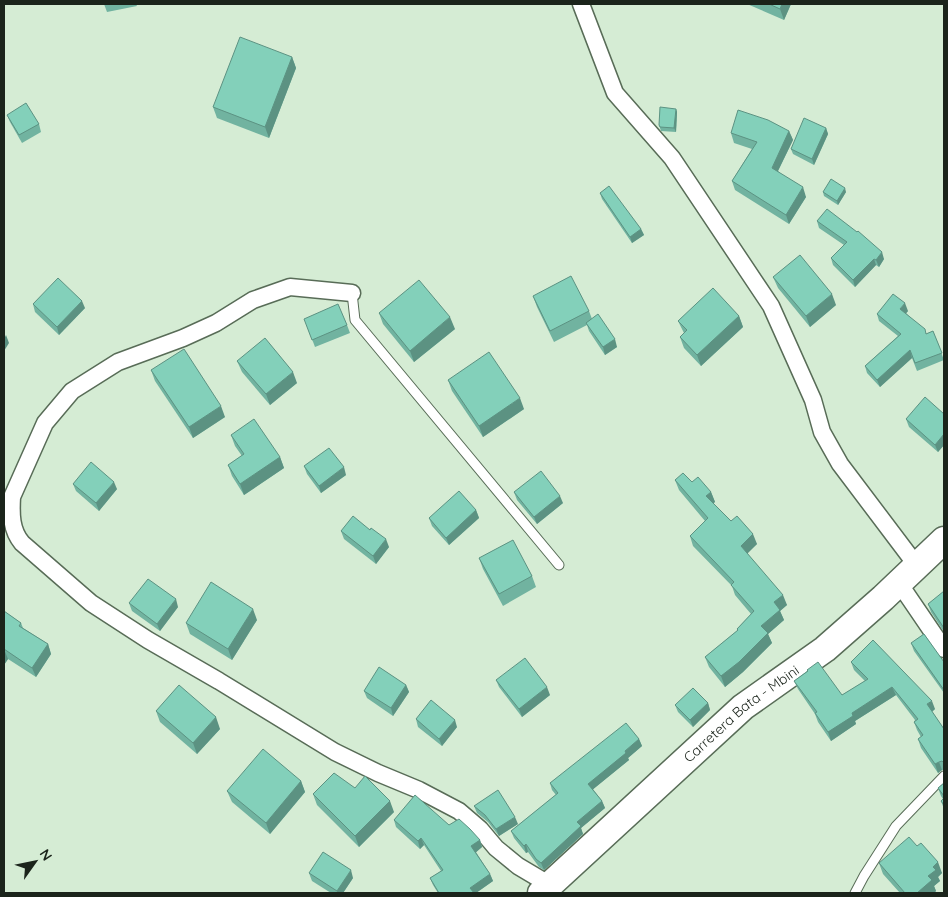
<svg xmlns="http://www.w3.org/2000/svg" width="948" height="897" viewBox="0 0 948 897" font-family="Quicksand,sans-serif">
<style>
.lines{fill:none;stroke-linecap:round;stroke-linejoin:round}
.lane-casing{stroke:#586c57;stroke-width:11}
.street-casing{stroke:#586c57;stroke-width:19}
.primary-casing{stroke:#586c57;stroke-width:29}
.lane{stroke:#fff;stroke-width:9}
.street{stroke:#fff;stroke-width:16}
.primary{stroke:#fff;stroke-width:26}
.wall{fill:#71b3a0}
.shaded-wall{fill:#5c9282}
.building{fill:#83d0ba;stroke:#5c9282}
.labels{text-anchor:middle;dominant-baseline:central;stroke-width:4.5;stroke-linejoin:round;paint-order:stroke}
.street-label{font-size:14px;fill:#1b241b;stroke:#d5ecd4}
</style>
<rect width="100%" height="100%" fill="#d5ecd4"/>
<g class="lines">
<g class="lane-casing">
<g id="lane">
<path d="M352,293L355,320L559,565"/>
<path d="M855,893L864,876L896,826L944,776"/>
</g>
</g>
<g class="street-casing">
<g id="street">
<path d="M581,4L615,93L672,158L771,306L813,400L822,432L840,464L917,566"/>
<path d="M352,293L290,287L253,300L216,323L183,338L118,362L72,391L45,423L12,497C11,514 11,530 22,543L91,603L148,640L219,681L335,752L378,773L419,790L459,811L480,829L496,848L518,866L550,885"/>
<path d="M899,583L944,649"/>
</g>
</g>
<g class="primary-casing">
<g id="primary">
<path id="s1" d="M541,893L743,707L825,649L883,598L944,540"/>
</g>
</g>
<use href="#lane" class="lane"/>
<use href="#street" class="street"/>
<use href="#primary" class="primary"/>
</g>
<g class="wall">
<path d="M104,4H136L137,6L107,12Z"/>
<path d="M747,4H791L784,20Z"/>
<path d="M292,57L296,68L269,138L217,118L213,107Z"/>
<path d="M676,109L677,112L676,132L661,131L659,125Z"/>
<path d="M7,115L39,124L41,132L22,143L10,122Z"/>
<path d="M826,128L828,134L814,165L793,154L791,149Z"/>
<path d="M789,131L793,140L778,171L806,197L789,224L735,190L732,181L752,149L734,143L731,133Z"/>
<path d="M823,192H846L838,205L824,196Z"/>
<path d="M600,193L641,229L644,235L632,243L602,199Z"/>
<path d="M817,221L884,259L879,267L876,265L855,287L833,265L831,258L844,245L819,228Z"/>
<path d="M773,277L836,305L810,327L778,288Z"/>
<path d="M533,296L589,311L592,319L617,347L605,355L589,331L587,325L554,342L537,307Z"/>
<path d="M33,304L85,308L59,335L35,312Z"/>
<path d="M908,311L906,313L926,334L933,331L944,360L917,371L912,358L880,387L867,373L865,366L898,336L879,321L877,314Z"/>
<path d="M379,313L455,329L414,362L383,324Z"/>
<path d="M739,316L743,327L701,366L684,348L680,337L684,333L678,321Z"/>
<path d="M347,325L350,333L315,347L307,326Z"/>
<path d="M237,361L297,383L270,405L242,372Z"/>
<path d="M151,370L225,417L193,438L155,381Z"/>
<path d="M448,380L524,409L483,437L452,391Z"/>
<path d="M944,414V445L938,452L909,427L906,419Z"/>
<path d="M231,435L280,457L284,468L244,495L232,476L228,465L242,456L235,446Z"/>
<path d="M304,466L346,475L321,493L307,474Z"/>
<path d="M675,480L692,482L711,492L715,502L713,503L731,521L757,544L747,553L787,605L780,611L784,620L768,634L772,643L743,672L725,687L709,667L705,657L737,631V629L751,614L735,595L732,586L693,546L690,536L705,521L679,490Z"/>
<path d="M73,484L117,489L99,511L76,491Z"/>
<path d="M514,492L563,503L537,524L517,500Z"/>
<path d="M476,510L479,518L449,545L432,526L429,518Z"/>
<path d="M341,531L389,547L376,564L344,539Z"/>
<path d="M479,558L532,576L536,587L503,606L483,569Z"/>
<path d="M944,592V632L931,612L928,604Z"/>
<path d="M129,603L178,607L160,631L132,611Z"/>
<path d="M4,611L21,623L23,628L48,644L51,654L36,677L8,659L4,665Z"/>
<path d="M257,620L232,660L190,634L186,623Z"/>
<path d="M911,643L944,662V693L914,651Z"/>
<path d="M851,662L935,709L932,712L944,729V770H942L938,773L921,748L918,739L921,737L917,730L914,722L915,720L896,695L855,721L856,724L831,741L818,722L815,714L798,689L794,681L807,671V670L842,695L865,681L854,670Z"/>
<path d="M496,680L550,695L522,717L499,687Z"/>
<path d="M406,685L409,692L393,716L367,698L364,691Z"/>
<path d="M708,703L710,710L693,727L678,712L675,705Z"/>
<path d="M156,711L220,729L197,754L160,722Z"/>
<path d="M416,719L457,727L442,746L418,727Z"/>
<path d="M639,739L642,746L628,758L629,760L593,789L602,801L605,808L581,828L583,834L544,870L539,867L528,852L526,853L514,838L511,831L556,795L552,790L550,783Z"/>
<path d="M301,781L305,792L270,834L232,802L227,791Z"/>
<path d="M944,783V809L941,801L943,799L941,796L938,788Z"/>
<path d="M355,788L394,812L359,847L317,805L313,794Z"/>
<path d="M474,806L518,824L499,836L488,822L477,813Z"/>
<path d="M394,820L449,825L480,840L482,847L476,852L490,874L493,881L476,893H438L433,885L430,878L441,871L424,845L420,849L396,827Z"/>
<path d="M917,846L942,873L938,877L940,881L934,886L936,891L934,893H900L883,874L879,863Z"/>
<path d="M309,873L353,878L343,893H331L312,881Z"/>
</g>
<g class="shaded-wall">
<path d="M782,4H791L784,20L780,9Z"/>
<path d="M292,57L296,68L269,138L265,127Z"/>
<path d="M676,109L677,112L676,132L674,128Z"/>
<path d="M826,128L828,134L814,165L812,159Z"/>
<path d="M789,131L793,140L775,177L772,168Z"/>
<path d="M803,187L806,197L789,224L786,215Z"/>
<path d="M845,188L846,192L838,205L837,201Z"/>
<path d="M641,229L644,235L632,243L630,237Z"/>
<path d="M882,252L884,259L879,267L876,260Z"/>
<path d="M874,259L876,265L855,287L853,280Z"/>
<path d="M832,294L836,305L810,327L806,316Z"/>
<path d="M82,301L85,308L59,335L57,327Z"/>
<path d="M905,303L908,311L903,317L900,309Z"/>
<path d="M739,316L743,327L701,366L697,355Z"/>
<path d="M450,317L455,329L414,362L410,351Z"/>
<path d="M6,335L9,343L4,351V339Z"/>
<path d="M615,339L617,347L605,355L603,347Z"/>
<path d="M910,350L912,358L880,387L877,380Z"/>
<path d="M293,372L297,383L270,405L266,394Z"/>
<path d="M520,398L524,409L483,437L479,426Z"/>
<path d="M221,406L225,417L193,438L189,427Z"/>
<path d="M944,434V445L938,452L935,445Z"/>
<path d="M280,457L284,468L244,495L240,484Z"/>
<path d="M344,467L346,475L321,493L319,486Z"/>
<path d="M114,482L117,489L99,511L96,503Z"/>
<path d="M711,492L715,502L710,506L706,496Z"/>
<path d="M560,496L563,503L537,524L534,517Z"/>
<path d="M476,510L479,518L449,545L446,538Z"/>
<path d="M753,534L757,544L745,556L741,546Z"/>
<path d="M386,539L389,547L376,564L373,556Z"/>
<path d="M783,595L787,605L780,611L784,620L768,634L772,643L743,672L725,687L721,676L761,626L774,602Z"/>
<path d="M176,599L178,607L160,631L157,624Z"/>
<path d="M253,609L257,620L232,660L228,649Z"/>
<path d="M48,644L51,654L36,677L32,668Z"/>
<path d="M4,649L8,659L4,665Z"/>
<path d="M406,685L409,692L393,716L391,708Z"/>
<path d="M547,687L550,695L522,717L519,709Z"/>
<path d="M892,687L896,695L855,721L856,724L831,741L828,732L852,713Z"/>
<path d="M932,701L935,709L930,713L927,704Z"/>
<path d="M708,703L710,710L693,727L690,720Z"/>
<path d="M216,717L220,729L197,754L193,743Z"/>
<path d="M455,720L457,727L442,746L439,739Z"/>
<path d="M639,739L642,746L628,758L629,760L591,791L588,784Z"/>
<path d="M939,762L942,770L938,773L935,764Z"/>
<path d="M301,781L305,792L270,834L266,823Z"/>
<path d="M390,801L394,812L359,847L355,836Z"/>
<path d="M602,801L605,808L581,828L583,834L544,870L541,863L577,822Z"/>
<path d="M515,817L518,824L499,836L496,829Z"/>
<path d="M421,838L424,845L420,849L418,841Z"/>
<path d="M480,840L482,847L474,854L471,846Z"/>
<path d="M526,844L528,852L526,853L524,846Z"/>
<path d="M938,862L942,873L938,877L940,881L934,886L936,891L934,893H917L928,876L933,867Z"/>
<path d="M351,870L353,878L343,893H337V891Z"/>
<path d="M490,874L493,881L476,893H472L470,888Z"/>
</g>
<g class="building">
<path d="M769,4H782L780,9Z"/>
<path d="M240,37L292,57L265,127L213,107Z"/>
<path d="M26,103L39,124L19,135L7,115Z"/>
<path d="M660,107L676,109L674,128L660,127L659,125Z"/>
<path d="M738,110L768,120L789,131L772,168L803,187L786,215L732,181L757,142L731,133Z"/>
<path d="M804,118L826,128L812,159L791,149Z"/>
<path d="M831,179L845,188L837,201L823,192Z"/>
<path d="M609,186L641,229L630,237L600,193Z"/>
<path d="M827,209L857,232L858,231L882,252L876,260L874,259L853,280L831,258L847,242L817,221Z"/>
<path d="M800,255L832,294L806,316L773,277Z"/>
<path d="M571,276L589,311L550,331L533,296Z"/>
<path d="M58,278L82,301L57,327L33,304Z"/>
<path d="M419,280L450,317L410,351L379,313Z"/>
<path d="M713,288L739,316L697,355L680,337L687,330L678,321Z"/>
<path d="M893,294L905,303L900,309L925,329L926,334L933,331L942,353L915,363L910,350L877,380L865,366L901,334L877,314Z"/>
<path d="M338,304L347,325L312,340L304,319Z"/>
<path d="M598,314L615,339L603,347L586,323Z"/>
<path d="M265,338L293,372L266,394L237,361Z"/>
<path d="M184,349L221,406L189,427L151,370Z"/>
<path d="M489,352L520,398L479,426L448,380Z"/>
<path d="M925,397L944,414V434L935,445L906,419Z"/>
<path d="M254,419L280,457L240,484L228,465L244,454L231,435Z"/>
<path d="M329,448L344,467L319,486L304,466Z"/>
<path d="M91,462L114,482L96,503L73,484Z"/>
<path d="M541,471L560,496L534,517L514,492Z"/>
<path d="M683,473L692,482L698,477L711,492L706,496L731,521L737,516L753,534L741,546L783,595L774,602L780,610L761,626L768,633L739,662L721,676L705,657L738,630L737,629L754,611L731,585L734,582L690,536L708,518L675,480Z"/>
<path d="M459,491L476,510L446,538L429,518Z"/>
<path d="M353,516L370,530L371,528L386,539L373,556L341,531Z"/>
<path d="M513,540L532,576L499,594L479,558Z"/>
<path d="M148,579L176,599L157,624L129,603Z"/>
<path d="M211,582L253,609L228,649L186,623Z"/>
<path d="M944,591V628L928,604Z"/>
<path d="M4,611L21,623L19,626L48,644L32,668L4,649V650Z"/>
<path d="M924,634L944,662V690L911,643Z"/>
<path d="M873,640L932,701L927,704L944,729V763L942,761L939,762L935,764L918,739L923,735L914,722L918,719L892,687L852,713L853,716L828,732L815,713L817,712L794,681L808,671L807,670L818,662L842,695L868,679L851,662Z"/>
<path d="M525,658L547,687L519,709L496,680Z"/>
<path d="M379,667L406,685L391,708L364,691Z"/>
<path d="M179,685L216,717L193,743L156,711Z"/>
<path d="M693,688L708,703L690,720L675,705Z"/>
<path d="M431,700L455,720L439,739L416,719Z"/>
<path d="M626,723L639,739L625,751L626,753L588,784L602,801L577,822L581,826L541,863L536,859L526,844L524,846L511,831L558,793L550,783Z"/>
<path d="M263,749L301,781L266,823L227,791Z"/>
<path d="M334,773L355,788L365,776L390,801L355,836L313,794Z"/>
<path d="M944,783V796L938,788Z"/>
<path d="M498,790L515,817L496,829L485,815L474,806Z"/>
<path d="M415,795L449,825L459,819L470,829L480,840L471,846L490,874L470,888L474,893H439L430,878L443,870L421,838L418,841L394,820Z"/>
<path d="M944,798V805L941,801Z"/>
<path d="M909,837L917,846L921,843L938,862L933,867L936,870L928,876L932,880L917,893H905L879,863Z"/>
<path d="M323,852L351,870L337,891L309,873Z"/>
</g>
<g class="labels">
<g class="street-label">
<text stroke="none"><textPath href="#s1" startOffset="269">Carretera Bata - Mbini</textPath></text>
</g>
</g>
<rect width="948" height="897" fill="none" stroke="#1b241b" stroke-width="10"/>
<g transform="translate(35 862) rotate(57)" stroke="#d5ecd4" stroke-width="4" paint-order="stroke">
<path d="M0-4L9 19L0 12L-9 19Z" fill="#1b241b"/>
<text y="-8" font-size="14" font-weight="bold" text-anchor="middle" fill="#1b241b">N</text>
</g>
</svg>
